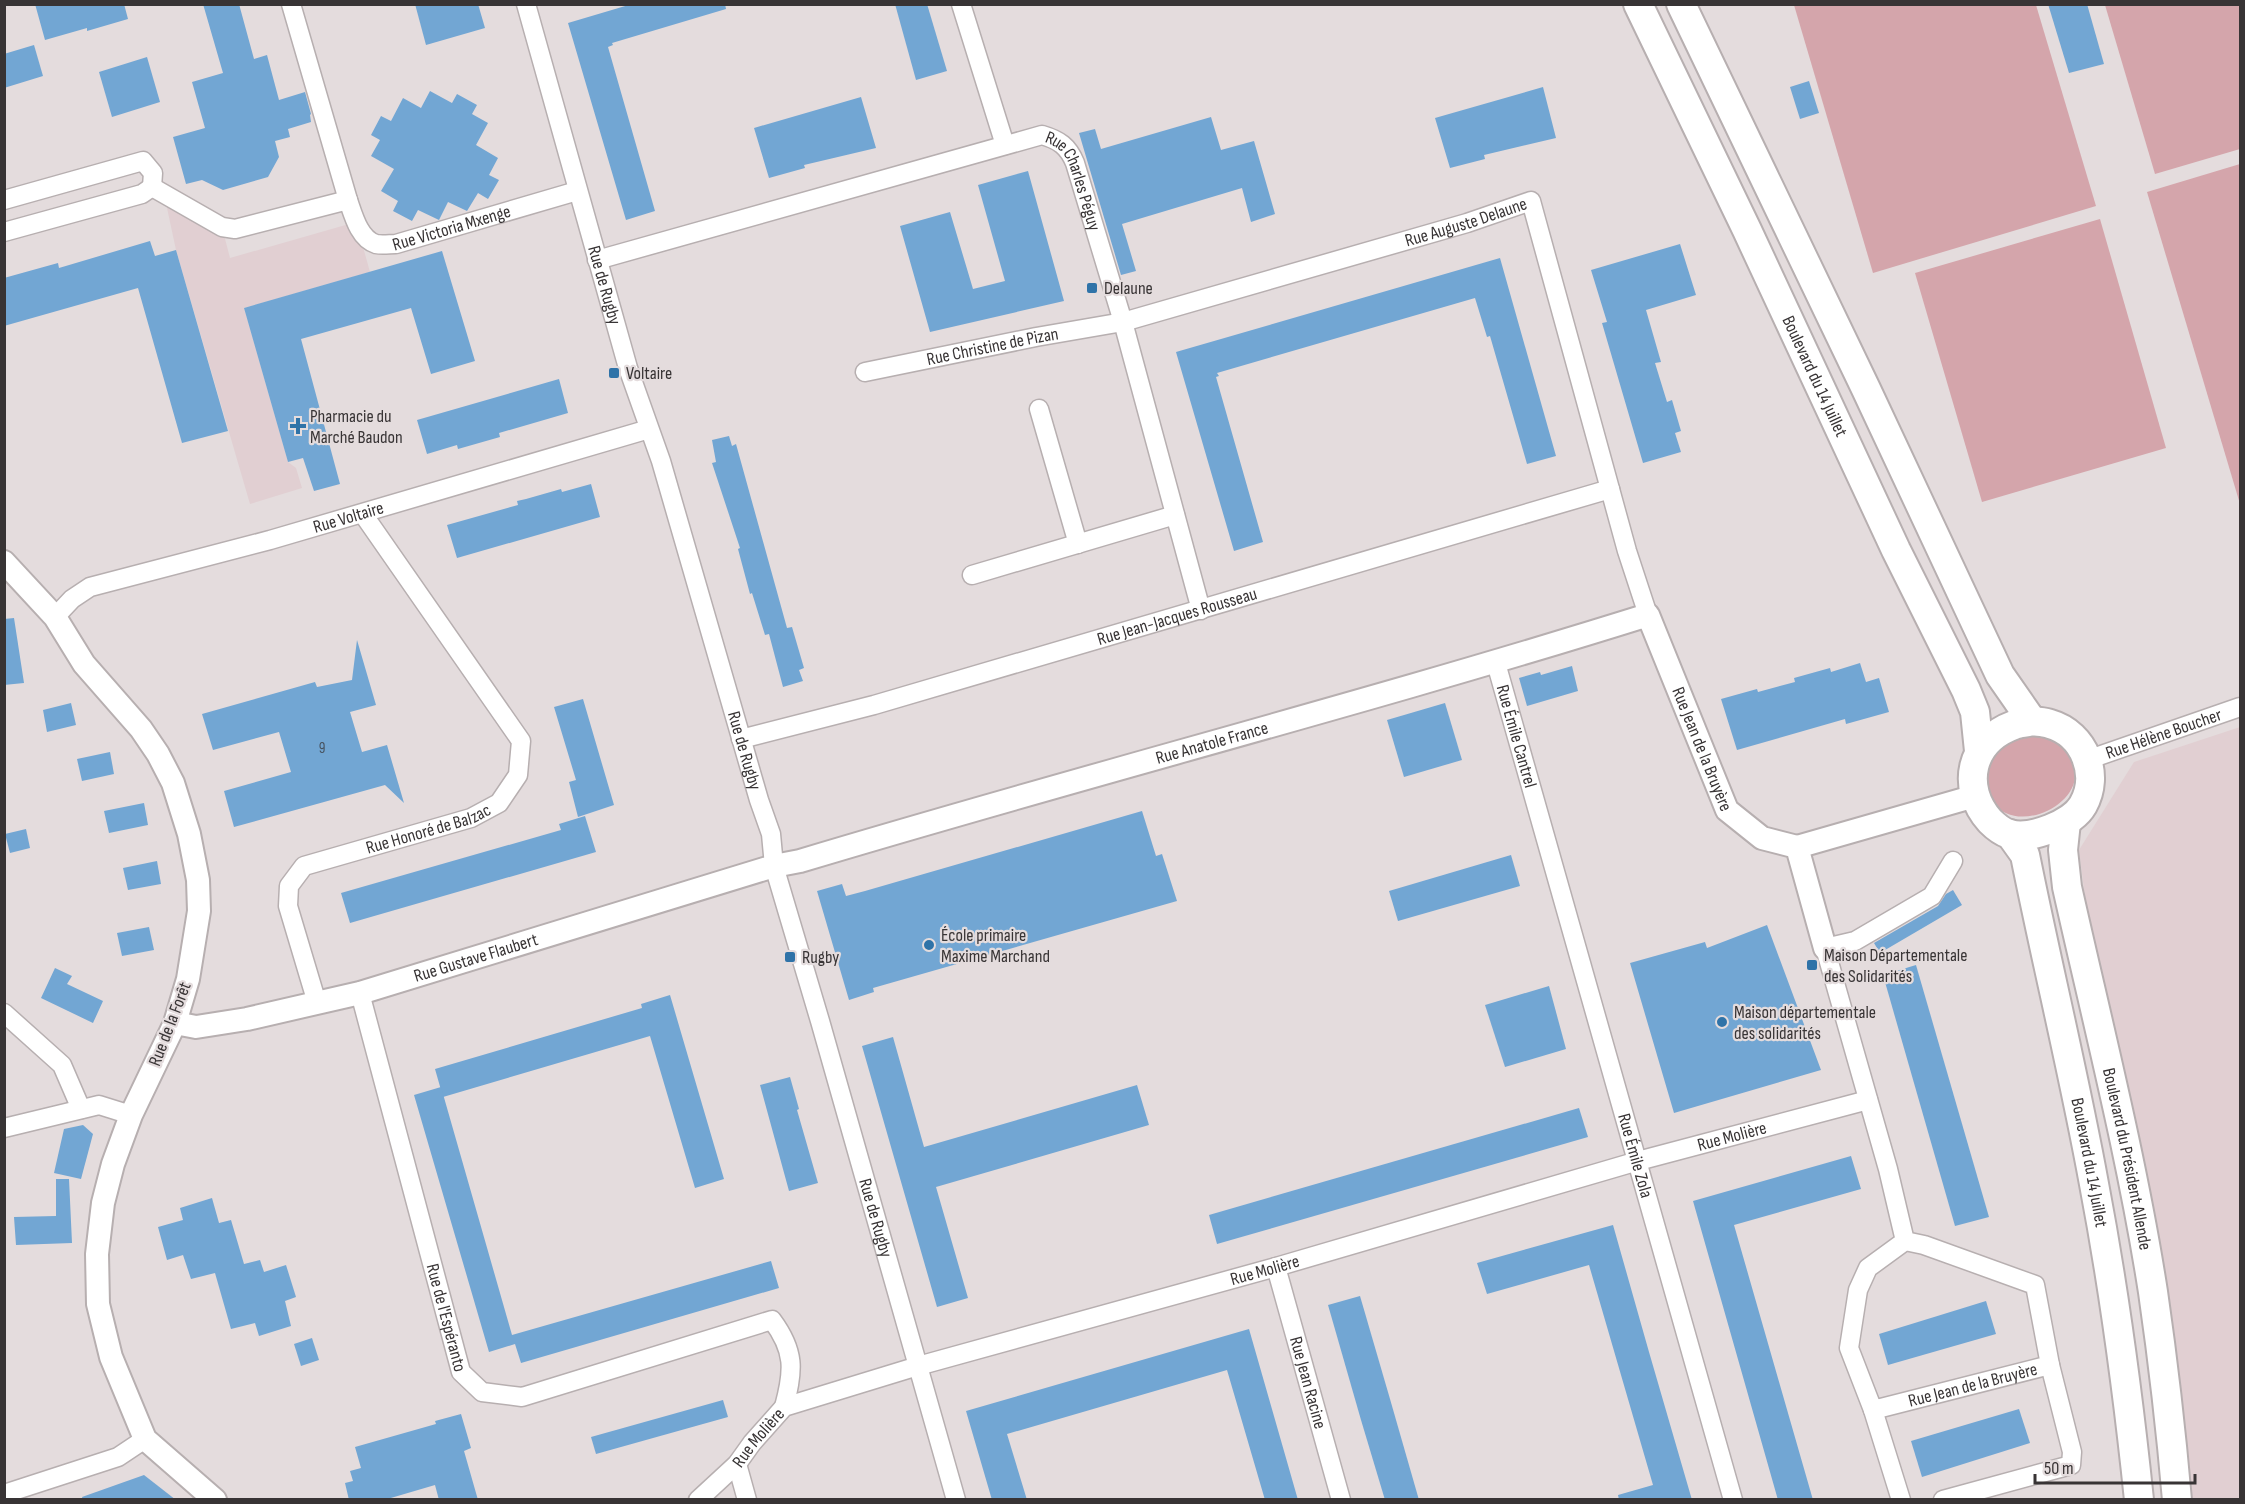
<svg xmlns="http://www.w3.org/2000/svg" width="2245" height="1504" viewBox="0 0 2245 1504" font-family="'Sofia Sans Condensed',sans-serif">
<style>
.built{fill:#e1cfd2}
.green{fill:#d4a5ab}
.building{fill:#72a6d3}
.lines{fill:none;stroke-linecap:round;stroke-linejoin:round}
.minor-casing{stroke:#b7afb0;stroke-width:21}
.tertiary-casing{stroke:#b7afb0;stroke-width:26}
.primary-casing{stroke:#b7afb0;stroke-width:32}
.minor{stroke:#fff;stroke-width:18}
.tertiary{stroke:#fff;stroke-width:22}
.primary{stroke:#fff;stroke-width:28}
.poi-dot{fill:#2f73a8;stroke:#e4dcdd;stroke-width:2}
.labels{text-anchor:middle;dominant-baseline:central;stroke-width:4.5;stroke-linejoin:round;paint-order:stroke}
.number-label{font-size:15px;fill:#46505c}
.street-label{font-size:18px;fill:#383435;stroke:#e4dcdd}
.poi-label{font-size:18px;fill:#383435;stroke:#e4dcdd;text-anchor:start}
</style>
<rect width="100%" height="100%" fill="#e4dcdd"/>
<g class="built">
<path d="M164,194L222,227L230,258L356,222L370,272L244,308L288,462L296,468L302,488L250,504L176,250Z"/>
<path d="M2240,727V1499H2185L2101,1024L2079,850L2134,762Z"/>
</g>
<g class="green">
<path d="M1794,5H2036L2096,206L1873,273Z"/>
<path d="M2105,5H2240V149L2155,174Z"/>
<path d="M2240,164V504L2147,192Z"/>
<path d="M2100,219L2166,448L1982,502L1915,273Z"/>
<path d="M2035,734C2055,738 2061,740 2071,758C2094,799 2020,838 1993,803C1991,800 1986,795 1985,792C1982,783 1985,768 1985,759L2005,741Z"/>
</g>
<g class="building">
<path d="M35,4H124L128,19L87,31V28L45,40Z"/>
<path d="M203,4H239L254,59L267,55L279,100L305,92L311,114L310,115L311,122L288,129L290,137L275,141L279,157L268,177L223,190L202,180L186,184L173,137L205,128L192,82L223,73Z"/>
<path d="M415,4H478L485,28L426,45Z"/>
<path d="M632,4H725L726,9L612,43L613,45L608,47L655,211L626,220L568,23Z"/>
<path d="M895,4H927L947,71L916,80Z"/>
<path d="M2048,4H2087L2104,64L2069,73Z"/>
<path d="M34,45L43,76L4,88V54Z"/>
<path d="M147,57L160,102L112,117L99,72Z"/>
<path d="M1809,81L1819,113L1800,119L1790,87Z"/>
<path d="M1543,87L1556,138L1484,155L1485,159L1450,168L1435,118Z"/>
<path d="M430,91L452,103L457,94L477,105L472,114L488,123L476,145L498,158L489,175L499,180L488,199L478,193L467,211L448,202L439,220L418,210L412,221L393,211L398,201L381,191L394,169L371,156L380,140L371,135L381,116L391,121L403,98L421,108Z"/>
<path d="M861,97L876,148L804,165L805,168L769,178L754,128Z"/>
<path d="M1211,117L1221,150L1254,141L1275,214L1251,222L1242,188L1122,224L1136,271L1121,275L1079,133L1095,129L1101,149Z"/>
<path d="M1028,171L1064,301L930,332L900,226L950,212L973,289L1005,281L978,185Z"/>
<path d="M150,241L155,256L176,250L228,431L182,443L138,288L4,326V278L58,263L59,268Z"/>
<path d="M1680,244L1696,295L1646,310L1661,362L1655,363L1667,402L1672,400L1681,431L1675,433L1681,452L1643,463L1602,323L1607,322L1591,270Z"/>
<path d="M442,251L475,361L431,374L411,308L301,339L340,484L314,491L303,458L288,462L244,308Z"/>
<path d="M1500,258L1556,456L1527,464L1490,336L1487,337L1475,298L1217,373L1219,376L1216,377L1263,542L1234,551L1176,352Z"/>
<path d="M559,379L568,413L499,433L500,437L458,449L457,445L427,454L417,420Z"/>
<path d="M729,436L732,446L736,444L787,628L792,627L804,668L799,670L803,681L783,687L769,634L765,635L752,593L750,594L738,549L740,548L712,463L716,462L712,440Z"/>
<path d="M591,484L600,517L457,558L447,525L518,505L517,501L526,499L561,489L562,492Z"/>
<path d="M14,618L24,683L4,685V619Z"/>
<path d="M357,640L376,705L350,712L362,752L387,745L404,803L385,785L234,827L224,791L291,772L279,732L213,750L202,714L315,682L317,687L352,680Z"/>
<path d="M1860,663L1866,682L1879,678L1889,712L1846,724L1845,719L1737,750L1721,699L1757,689L1758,692L1795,682L1794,678L1830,668L1831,672Z"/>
<path d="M1572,666L1578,691L1527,706L1519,678L1540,672L1541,675Z"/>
<path d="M583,699L614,805L578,817L569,782L576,780L554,707Z"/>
<path d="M71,703L76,725L47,732L43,710Z"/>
<path d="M1445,703L1462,760L1404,777L1387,720Z"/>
<path d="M110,752L114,774L82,781L77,759Z"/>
<path d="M144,803L148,825L109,833L104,811Z"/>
<path d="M1142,811L1156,856L1162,854L1177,901L873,988L874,992L849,1000L817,891L842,884L846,896L865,891Z"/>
<path d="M585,816L596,852L350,923L341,893L561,830L559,824Z"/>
<path d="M26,829L30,848L10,853L5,834Z"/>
<path d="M1511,855L1520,886L1398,921L1389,891Z"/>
<path d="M157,861L161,884L128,890L123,868Z"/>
<path d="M1953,890L1962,905L1880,953L1874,943L1938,906L1946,894Z"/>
<path d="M1767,925L1821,1070L1674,1113L1630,963L1705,942L1707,948Z"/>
<path d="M149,927L154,950L122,956L117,933Z"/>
<path d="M1916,965L1989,1217L1955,1226L1883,975Z"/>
<path d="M55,968L72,976L67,984L103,1001L93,1023L41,998Z"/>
<path d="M1549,986L1566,1049L1505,1067L1485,1005Z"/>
<path d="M670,995L724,1179L695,1188L650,1036L443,1097L435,1069L642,1008L641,1004Z"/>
<path d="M893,1037L924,1147L1137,1085L1149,1125L936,1187L968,1298L937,1307L862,1046Z"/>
<path d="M790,1077L799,1109L797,1110L818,1183L789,1191L760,1085Z"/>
<path d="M441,1087L512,1335L771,1261L779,1288L521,1363L515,1344L489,1352L414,1095Z"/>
<path d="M1579,1108L1588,1137L1217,1244L1209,1215Z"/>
<path d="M83,1125L93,1134L81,1179L54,1173L64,1129Z"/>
<path d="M1851,1156L1861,1189L1734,1225L1813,1500H1778L1693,1201Z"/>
<path d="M56,1179H69L72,1243L16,1245L14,1217L56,1216Z"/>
<path d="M212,1198L219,1223L231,1220L244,1264L260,1260L264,1272L286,1265L296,1297L285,1301L291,1326L259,1336L255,1323L231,1329L215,1273L191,1279L183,1255L167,1260L158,1227L183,1220L180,1208Z"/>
<path d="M1613,1225L1649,1352L1692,1500H1619L1618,1495L1653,1485L1589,1265L1487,1294L1477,1263Z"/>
<path d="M1360,1296L1390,1399L1419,1500H1385L1361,1420L1328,1305Z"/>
<path d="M1986,1301L1996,1334L1888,1365L1879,1334Z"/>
<path d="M1249,1329L1298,1500H1265L1227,1370L1007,1434L1027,1500H992L966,1411Z"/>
<path d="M312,1338L319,1360L301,1366L294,1344Z"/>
<path d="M723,1400L728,1417L596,1454L591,1437Z"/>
<path d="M2019,1409L2030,1443L1922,1477L1911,1441Z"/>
<path d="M461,1414L471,1448L464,1451L478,1500H439L435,1485L384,1500H349L345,1483L353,1481L350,1471L361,1468L355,1447L436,1424L435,1421Z"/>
<path d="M144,1475L176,1500H83L82,1497Z"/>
</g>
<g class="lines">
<g class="minor-casing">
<g id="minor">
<path id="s1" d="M291,4L348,200C353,214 359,239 376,244C382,245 390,244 396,244L577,191"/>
<path id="s2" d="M526,4L628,368L661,461L759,800L771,834L774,866L820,1021L956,1500"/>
<path d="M961,4L1005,145"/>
<path d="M152,187L222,227L235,229L348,200"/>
<path d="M4,200L143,161L153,173L152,187"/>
<path d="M4,232L142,194L152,187"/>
<path id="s3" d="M597,260L1042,135C1059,140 1068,146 1075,163L1123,322L1201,610"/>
<path id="s4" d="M865,372L1036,337L1123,322L1467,223L1531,201L1627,551L1648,615"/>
<path d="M1039,409L1078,544"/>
<path d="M972,575L1175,515"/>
<path id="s5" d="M55,617L72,599L90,587L270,540L649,429"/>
<path id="s6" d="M1496,663L1733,1500"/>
<path id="s7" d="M741,739L874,705L1610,489"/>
<path id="s8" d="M2087,760L2240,707"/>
<path id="s9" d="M360,993L461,1372L482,1392L522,1397L772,1320C795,1351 794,1370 784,1407"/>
<path id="s10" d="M317,1003L288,906L289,886L304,866L471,818L499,803L518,775L521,741L363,514"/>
<path d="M4,1013L62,1065L81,1109"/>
<path d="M4,1128L99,1105L131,1115"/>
<path id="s11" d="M1905,1241L1868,1268L1858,1290L1849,1348L1873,1410L2050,1365L2035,1285L1924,1245L1905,1241L1888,1169L1825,948L1855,941L1932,896L1953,861"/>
<path id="s12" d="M1276,1267L1341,1500"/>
<path d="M1873,1410L1901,1500"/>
<path d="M737,1464L747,1500"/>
<path d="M4,1494L118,1457L145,1439"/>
<path id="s13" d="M698,1500L737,1464L752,1443L784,1407L918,1366L1276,1267L1638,1161L1868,1100"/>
<path d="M1943,1500L2071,1465L2072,1452L2050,1365"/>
</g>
</g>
<g class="tertiary-casing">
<g id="tertiary">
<path d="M4,562L55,617L84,664L141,729L158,754L173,783L189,834L198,880L199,911L188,979L175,1023L131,1115L113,1164L103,1203L97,1254L98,1304L111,1357L145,1439L215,1500"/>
<path d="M1797,847L1975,796"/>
<path id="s14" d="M175,1023L196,1027L247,1019L360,993L774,866L800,861C1082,776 1367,703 1648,615L1727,810L1762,838L1797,847L1825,948"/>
</g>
</g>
<g class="primary-casing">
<g id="primary">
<path id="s15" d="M1638,4L1747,230L1896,550L1966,690L1975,712L1979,751"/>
<path d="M1681,4L1866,389L2000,675L2032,721"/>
<path d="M2032,721C2038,722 2045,722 2050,724C2085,734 2100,775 2083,805C2072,824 2031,840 2009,834C2003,832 1995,826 1990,821C1960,787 1970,741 2014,725C2019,723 2026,723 2032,721Z"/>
<path id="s16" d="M2066,822L2063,850L2067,887C2097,1021 2132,1157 2153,1292C2163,1361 2171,1430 2177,1500"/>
<path id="s17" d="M2010,834L2025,855C2047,965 2074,1074 2094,1184C2114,1289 2128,1394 2139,1500"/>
</g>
</g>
<use href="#minor" class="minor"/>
<use href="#tertiary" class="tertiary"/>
<use href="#primary" class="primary"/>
</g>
<g class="poi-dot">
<rect x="1086" y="282" width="12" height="12" rx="3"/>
<rect x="608" y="367" width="12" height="12" rx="3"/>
<path d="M295 417h6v6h6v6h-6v6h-6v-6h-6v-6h6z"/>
<circle cx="929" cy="945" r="6"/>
<rect x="784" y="951" width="12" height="12" rx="3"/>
<rect x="1806" y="959" width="12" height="12" rx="3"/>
<circle cx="1722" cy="1022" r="6"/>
</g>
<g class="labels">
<g class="number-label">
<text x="322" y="748">9</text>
</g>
<g class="street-label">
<text stroke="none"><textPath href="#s3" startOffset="522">Rue Charles Péguy</textPath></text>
<text stroke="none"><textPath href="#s4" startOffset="620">Rue Auguste Delaune</textPath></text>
<text stroke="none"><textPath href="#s1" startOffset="336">Rue Victoria Mxenge</textPath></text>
<text stroke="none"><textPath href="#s2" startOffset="292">Rue de Rugby</textPath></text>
<text stroke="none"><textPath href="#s4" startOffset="130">Rue Christine de Pizan</textPath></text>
<text stroke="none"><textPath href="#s15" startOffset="412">Boulevard du 14 Juillet</textPath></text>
<text stroke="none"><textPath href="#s5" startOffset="314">Rue Voltaire</textPath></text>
<text stroke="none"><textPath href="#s7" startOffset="453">Rue Jean-Jacques Rousseau</textPath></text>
<text stroke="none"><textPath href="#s8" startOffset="81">Rue Hélène Boucher</textPath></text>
<text stroke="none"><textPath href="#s6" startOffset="76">Rue Émile Cantrel</textPath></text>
<text stroke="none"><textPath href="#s14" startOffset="1077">Rue Anatole France</textPath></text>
<text stroke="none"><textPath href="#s14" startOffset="1676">Rue Jean de la Bruyère</textPath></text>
<text stroke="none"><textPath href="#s2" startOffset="778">Rue de Rugby</textPath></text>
<text stroke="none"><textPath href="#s10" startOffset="276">Rue Honoré de Balzac</textPath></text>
<text stroke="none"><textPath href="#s14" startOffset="310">Rue Gustave Flaubert</textPath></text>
<text transform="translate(170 1024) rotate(-69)">Rue de la Forêt</text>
<text stroke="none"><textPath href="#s13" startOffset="1113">Rue Molière</textPath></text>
<text stroke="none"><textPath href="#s6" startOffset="512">Rue Émile Zola</textPath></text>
<text stroke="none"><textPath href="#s16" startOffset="344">Boulevard du Président Allende</textPath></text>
<text stroke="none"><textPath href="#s17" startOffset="340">Boulevard du 14 Juillet</textPath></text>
<text stroke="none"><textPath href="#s2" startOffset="1264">Rue de Rugby</textPath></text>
<text stroke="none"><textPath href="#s13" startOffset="627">Rue Molière</textPath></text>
<text stroke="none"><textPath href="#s9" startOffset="336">Rue de l'Espéranto</textPath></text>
<text stroke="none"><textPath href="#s12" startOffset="120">Rue Jean Racine</textPath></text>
<text stroke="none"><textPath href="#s11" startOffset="298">Rue Jean de la Bruyère</textPath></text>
<text stroke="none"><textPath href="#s13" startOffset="87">Rue Molière</textPath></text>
</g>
<g class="poi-label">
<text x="1104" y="288">Delaune</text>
<text x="626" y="373">Voltaire</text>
<text x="310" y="416">Pharmacie du<tspan x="310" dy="21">Marché Baudon</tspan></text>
<text x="941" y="935">École primaire<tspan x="941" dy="21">Maxime Marchand</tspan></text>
<text x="1824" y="955">Maison Départementale<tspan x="1824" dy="21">des Solidarités</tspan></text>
<text x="802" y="957">Rugby</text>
<text x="1734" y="1012">Maison départementale<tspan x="1734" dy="21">des solidarités</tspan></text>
</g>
</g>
<rect width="2245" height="1504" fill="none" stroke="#383435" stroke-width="12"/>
<path d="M2035 1474v9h160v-9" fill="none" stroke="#383435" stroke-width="3"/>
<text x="2044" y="1474" font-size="18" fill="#383435" stroke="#e4dcdd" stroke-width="4.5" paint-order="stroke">50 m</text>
</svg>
